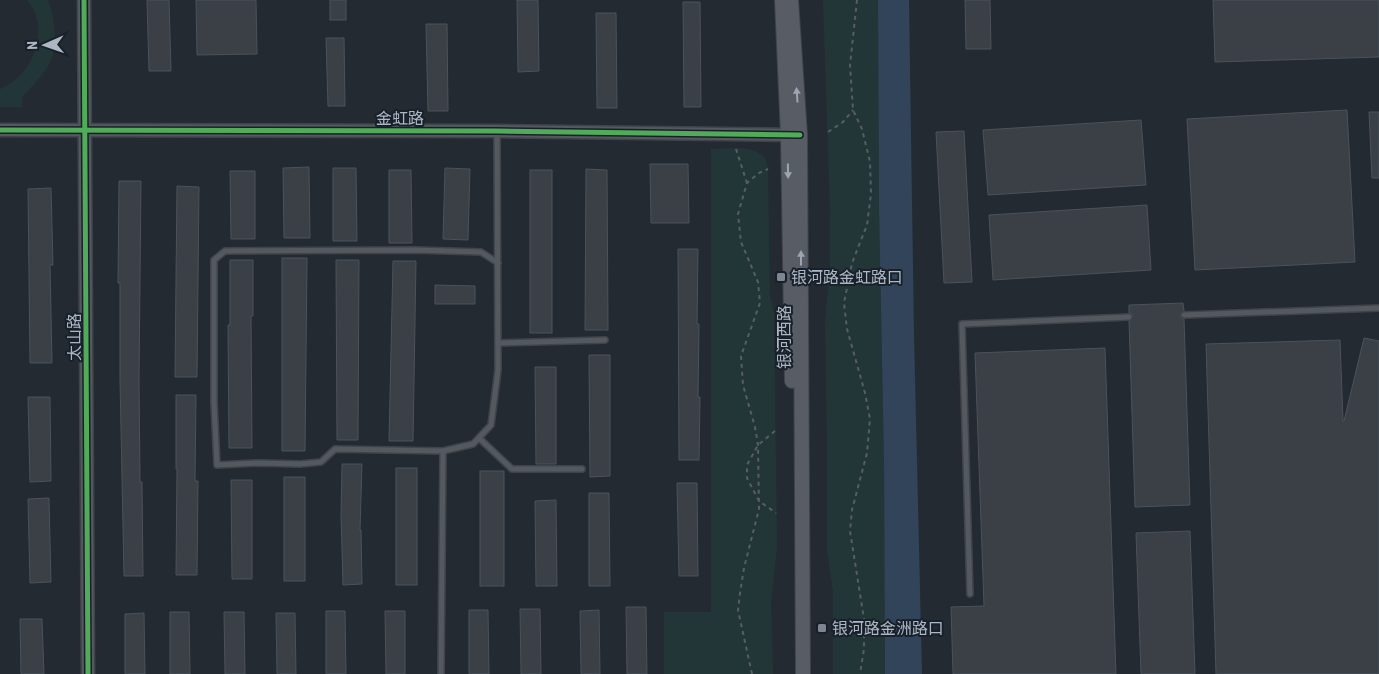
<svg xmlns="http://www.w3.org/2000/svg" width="1379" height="674" viewBox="0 0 1379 674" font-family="'Roboto Condensed','Noto Sans SC',sans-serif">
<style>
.green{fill:#223638}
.water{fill:#31445a}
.building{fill:#3b4046;stroke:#4c525a}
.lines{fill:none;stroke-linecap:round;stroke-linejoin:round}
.service-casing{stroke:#40444a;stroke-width:8}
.tertiary-casing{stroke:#40444a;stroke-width:15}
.secondary-casing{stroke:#40444a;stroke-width:16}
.path{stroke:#585d63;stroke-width:2;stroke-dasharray:4 4;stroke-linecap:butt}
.service{stroke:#545960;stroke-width:5}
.tertiary{stroke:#545960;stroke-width:12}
.secondary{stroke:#585d65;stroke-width:14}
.cycleway-casing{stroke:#18212b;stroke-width:8}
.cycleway{stroke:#51ab58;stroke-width:5}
.oneway{fill:#9ca5b1}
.poi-dot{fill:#7d8691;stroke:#18212b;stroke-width:2}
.labels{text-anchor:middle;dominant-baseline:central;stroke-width:4;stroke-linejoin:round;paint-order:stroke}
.street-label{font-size:16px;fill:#adb7c4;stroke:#18212b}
.poi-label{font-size:16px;fill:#adb7c4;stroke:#18212b;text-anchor:start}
</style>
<rect width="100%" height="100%" fill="#242a31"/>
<g class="green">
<path d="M27,0H48C54,17 57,37 53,55C48,71 33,85 22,97V107H0V74V89C33,76 52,29 27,0Z"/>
<path d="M823,0H878L879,207L884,464L885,674H833V592L827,549V445L825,322L830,267V210Z"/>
<path d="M711,149C727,149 755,143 765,159C768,163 768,170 768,175L770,295L774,313L777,546L771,604L773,674H664V612H711Z"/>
</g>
<path class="water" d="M878,0H909L914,334L922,674H885L884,464L879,207Z"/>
<g class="building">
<path d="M147,0H169L171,71H149Z"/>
<path d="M196,0H256L257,54L197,55Z"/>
<rect x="330" y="0" width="16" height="20"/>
<path d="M517,0H538L539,71L518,72Z"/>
<path d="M965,0H990L991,49H966Z"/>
<path d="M1213,0H1379V57L1215,62Z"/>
<path d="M683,2H700L701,107H684Z"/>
<path d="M596,13H616L617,108H597Z"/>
<path d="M426,24H447L448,111H428Z"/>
<path d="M326,38H344L345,106H328Z"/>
<path d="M1347,110L1355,262L1195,270L1187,119Z"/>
<path d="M1369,112H1379V178H1372Z"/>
<path d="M1141,120L1146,185L988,195L983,130Z"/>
<path d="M964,131L972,282L944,283L936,132Z"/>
<path d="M650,164H688L689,223H651Z"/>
<path d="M309,167L310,238H284L283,168Z"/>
<path d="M333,168H356L357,241H333Z"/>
<path d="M445,168L470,169L468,240L443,239Z"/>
<path d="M586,169L607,170L608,330H585Z"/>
<path d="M389,170H411L412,243H389Z"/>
<rect x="530" y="170" width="22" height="163"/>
<path d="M230,171H255V239H231Z"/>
<path d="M119,181H141L139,380L140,482H142L143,576H124L120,380V283H118Z"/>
<path d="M177,186L199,187L197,377H175Z"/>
<path d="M51,188L53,265H50L52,363H30L28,189Z"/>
<path d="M1147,205L1151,270L993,280L989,215Z"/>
<path d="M678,249H698L697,324H699L698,397H700L699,460H679Z"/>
<path d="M282,258H307L305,451H282Z"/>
<path d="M230,260H253V316H251L252,448H229L228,325H230Z"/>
<path d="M336,260H359L358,440H337Z"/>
<path d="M393,261H416L413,441H389Z"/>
<path d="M435,285L475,286V304H435Z"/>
<path d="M1183,303L1184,311L1180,315L1181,318L1184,319L1190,505L1135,507L1129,321L1133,317L1132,314L1129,313V305Z"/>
<path d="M1364,338L1379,341V674H1216L1206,344L1340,340L1343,421H1344Z"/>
<path d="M1105,348L1116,674H953L951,607L984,606L975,353Z"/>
<path d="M589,355H610V476L590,477Z"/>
<path d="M535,367H556V464H536Z"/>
<path d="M176,395H196L195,481H198L197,575H176L177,469H176Z"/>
<path d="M28,397H50L51,481L30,482Z"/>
<path d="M342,464H362L360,530H361L362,584L343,585L341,516Z"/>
<rect x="396" y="468" width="21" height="117"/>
<rect x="480" y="471" width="24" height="115"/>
<rect x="284" y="477" width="21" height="104"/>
<path d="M231,480H252V579H232Z"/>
<path d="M677,483H697L698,576H679Z"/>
<path d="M589,493H609L610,586H589Z"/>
<path d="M49,498L51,582L30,583L28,499Z"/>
<path d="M556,500L557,586H536L535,501Z"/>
<path d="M1190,531L1195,674H1141L1136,533Z"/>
<path d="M626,607H646L647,674H627Z"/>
<path d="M520,609H540L541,674H521Z"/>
<path d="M469,610H488L489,674H469Z"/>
<path d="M599,610L600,674H581L580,611Z"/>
<path d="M326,611H345L346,674H326Z"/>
<path d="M385,611H405V674H386Z"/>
<path d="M170,612H189L190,674H170Z"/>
<path d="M224,612H244L245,674H225Z"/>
<path d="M144,613L145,674H125V614Z"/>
<path d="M276,613H295L296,674H277Z"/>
<path d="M20,619H42L44,674H21Z"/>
</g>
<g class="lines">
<g class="service-casing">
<g id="service">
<path d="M1184,315L1379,308"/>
<path d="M498,343L605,340"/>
<path d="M479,438L512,469H582"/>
<path d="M443,451L335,449L321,462L300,464L258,463L217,465L214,403V260L225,251L416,250L481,252L498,263"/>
<path d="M970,594L962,324L1129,317"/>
<path d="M441,674L443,451L473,444L491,425L498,370L497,131"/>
</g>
</g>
<g class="tertiary-casing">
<g id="tertiary">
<path d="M84,0L88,674"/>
<path d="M0,130L497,131L797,135"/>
</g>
</g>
<g class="secondary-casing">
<g id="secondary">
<path d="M782,0L788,135L792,381"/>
<path d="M791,0L800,135L803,674"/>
</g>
</g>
<g class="path">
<path d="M857,0L850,65L853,110L862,129L870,162L871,194L867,225L852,263L844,303L847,329L865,393L870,419L867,453L852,510L850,531L864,619V649L860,674"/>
<path d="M828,132L843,122L853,110"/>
<path d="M736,149L747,183"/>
<path d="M775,431L758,445L747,465V478L759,501L776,513"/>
<path d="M752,674L738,610L740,593L744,568L759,509L758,445L755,427L743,385L741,356L760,303L758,282L741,242L738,214L747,183L759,173L768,169"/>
</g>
<use href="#service" class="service"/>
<use href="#tertiary" class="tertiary"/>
<use href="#secondary" class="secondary"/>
<g class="cycleway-casing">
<g id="cycleway">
<path d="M84,0L88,674"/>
<path d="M0,130L497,131L800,135"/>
</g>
</g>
<use href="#cycleway" class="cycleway"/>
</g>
<defs><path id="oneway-solid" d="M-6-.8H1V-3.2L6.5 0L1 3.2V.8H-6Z" transform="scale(1.25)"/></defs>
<g class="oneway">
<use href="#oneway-solid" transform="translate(797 95) rotate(-94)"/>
<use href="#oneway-solid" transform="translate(788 171) rotate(89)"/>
<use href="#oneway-solid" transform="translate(801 258) rotate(-90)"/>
</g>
<g class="poi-dot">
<rect x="776" y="272" width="10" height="10" rx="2.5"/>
<rect x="817" y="623" width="10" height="10" rx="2.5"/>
</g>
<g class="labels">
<g class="street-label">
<text x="400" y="118">金虹路</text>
<text transform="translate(74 337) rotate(-90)">太山路</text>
<text transform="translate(784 337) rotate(-90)">银河西路</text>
</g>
<g class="poi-label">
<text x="791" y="277">银河路金虹路口</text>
<text x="832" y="628">银河路金洲路口</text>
</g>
</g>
<g transform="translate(45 45) rotate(268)" stroke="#18212b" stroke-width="4" paint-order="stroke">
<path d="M0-4L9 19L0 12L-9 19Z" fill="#adb7c4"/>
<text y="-8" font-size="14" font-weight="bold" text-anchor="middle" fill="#adb7c4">N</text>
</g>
</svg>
